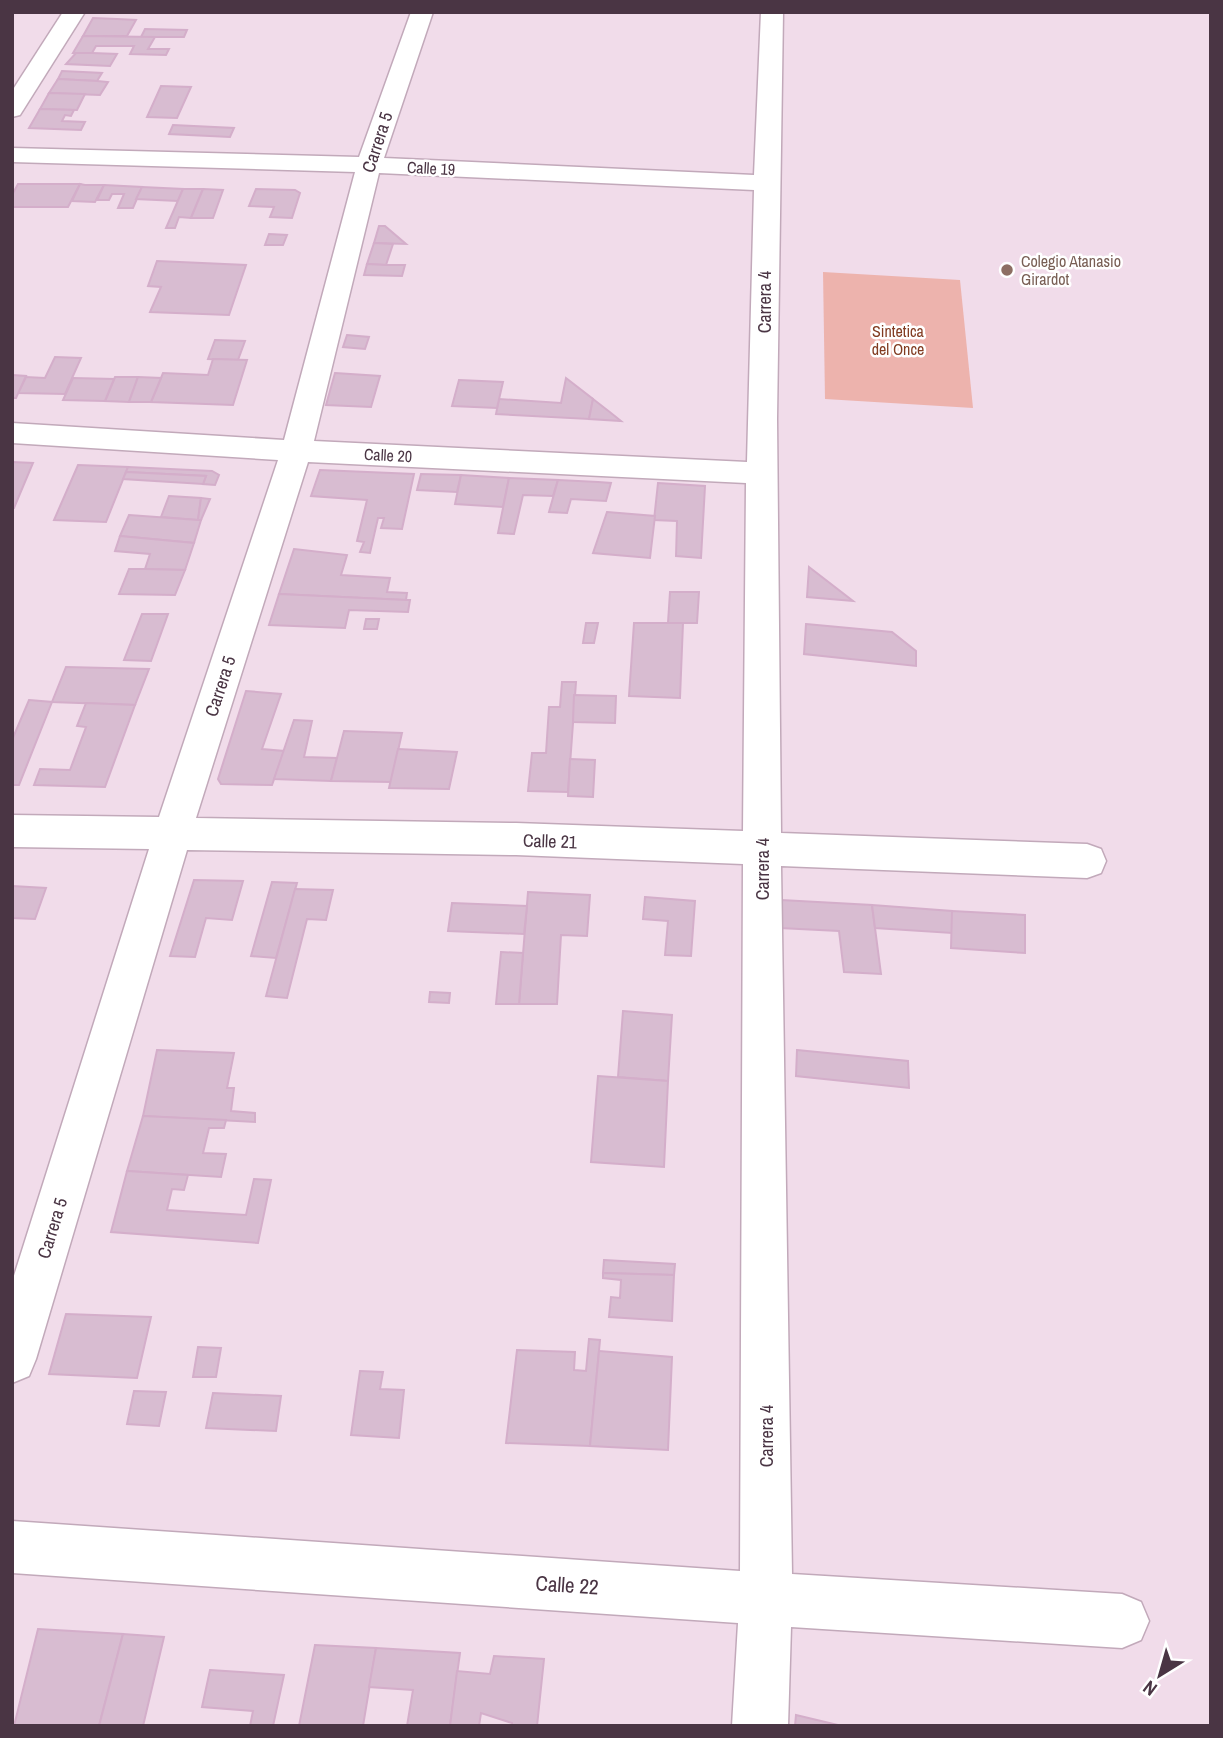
<svg xmlns="http://www.w3.org/2000/svg" width="1223" height="1738" viewBox="0 0 1223 1738" font-family="'Archivo Narrow',sans-serif">
<style>
.residential{fill:#f1dcea}
.green{fill:#edb3ad}
.building{fill:#d8bcd1;stroke:#d4aeca;stroke-width:2}
.lines{fill:none;stroke-linecap:round;stroke-linejoin:round}
.minor-casing{stroke:#c2a9ba;stroke-width:3}
.minor{fill:#fff;fill-rule:evenodd}
.education-dot{fill:#8d6e63;stroke:#fff;stroke-width:2.5}
.labels{text-anchor:middle;dominant-baseline:central;stroke-width:5;stroke-linejoin:round;paint-order:stroke}
.far-street-label{font-size:16px;fill:#4a3544;stroke:#fff}
.far-education-label{font-size:16px;fill:#785e54;stroke:#fff;text-anchor:start}
.far-park-label{font-size:16px;fill:#823c22;stroke:#fff}
.street-label{font-size:18px;fill:#4a3544;stroke:#fff}
.near-street-label{font-size:21px;fill:#4a3544;stroke:#fff}
</style>
<rect width="100%" height="100%" fill="#f5e8f1"/>
<rect class="residential" x="12" y="12" width="1199" height="1714"/>
<path class="green" d="M823,272L960,280L973,408L825,399Z"/>
<g class="building">
<path d="M93,18L117,19L136,20L127,36H83Z"/>
<path d="M145,29L187,30L184,37H141Z"/>
<path d="M83,36L155,37L148,49H169L166,55L130,54L134,46H96L92,53H73Z"/>
<path d="M76,53H92L117,54L110,66L66,64Z"/>
<path d="M62,71L102,73L97,81L58,79Z"/>
<path d="M58,79L97,81L108,82L100,95L49,93Z"/>
<path d="M161,86L191,87L177,118L147,117Z"/>
<path d="M49,93L85,94L77,110L40,109Z"/>
<path d="M40,109L74,110L71,116L65,115L62,121L85,122L81,130L29,128Z"/>
<path d="M173,125L234,128L230,137L169,134Z"/>
<path d="M18,184H80L68,207H12V195Z"/>
<path d="M80,184L85,185H104L95,202L72,201Z"/>
<path d="M104,185L142,187L133,208H118L124,194H112L109,200H97Z"/>
<path d="M142,187L183,189L178,201L136,199Z"/>
<path d="M183,189H203L191,218L179,217L175,228H166Z"/>
<path d="M203,189L223,190L213,218H191Z"/>
<path d="M256,189L295,190L300,193L292,218L270,217L274,207L249,206Z"/>
<path d="M379,226H385L406,244L374,243Z"/>
<path d="M269,234L287,235L283,245H265Z"/>
<path d="M374,243L393,244L386,265L367,264Z"/>
<path d="M157,261L246,265L229,315L150,312L161,287L148,286Z"/>
<path d="M367,264L386,265H405L402,276L364,275Z"/>
<path d="M347,335L369,337L365,349L343,347Z"/>
<path d="M215,340L245,341L238,360L208,359Z"/>
<path d="M55,357L81,358L65,394L18,393L26,377L45,378Z"/>
<path d="M213,359L247,360L233,405L151,402L163,373L208,375Z"/>
<path d="M335,373L380,376L371,407L326,405Z"/>
<path d="M12,375L26,376L16,398H12Z"/>
<path d="M115,377H138L129,402L105,401Z"/>
<path d="M138,377L161,378L151,402H129Z"/>
<path d="M73,378L114,379L105,401L63,400Z"/>
<path d="M566,378L593,399L589,419L496,414L499,399L561,403Z"/>
<path d="M459,380L503,382L497,408L452,406Z"/>
<path d="M593,399L611,413L621,421L589,419Z"/>
<path d="M12,462L33,463L14,508H12Z"/>
<path d="M78,465L128,467L106,522L54,520Z"/>
<path d="M128,467L212,471L219,475L215,485L203,484L206,476L126,472Z"/>
<path d="M320,470L414,474L402,529L381,528L384,518H378L370,553L360,552L364,542L357,541L367,500L311,496Z"/>
<path d="M126,472L206,476L203,484L123,479Z"/>
<path d="M421,474L461,475L457,492L417,490Z"/>
<path d="M461,475L509,478L503,507L455,504Z"/>
<path d="M509,478L558,480L553,496L523,495L514,534L498,533Z"/>
<path d="M558,480L598,482L611,483L606,501L571,499L567,513L549,512Z"/>
<path d="M658,483L705,486L701,558L676,556L677,521L654,520Z"/>
<path d="M169,496L201,498L198,520L161,517Z"/>
<path d="M201,498L210,499L201,520H198Z"/>
<path d="M607,512L655,516L650,558L593,553Z"/>
<path d="M129,515L198,520H201L194,543L120,536Z"/>
<path d="M120,536L194,543L185,570L145,569L150,554L115,551Z"/>
<path d="M294,549L347,555L341,575L390,578L387,592L407,593L406,600L279,594Z"/>
<path d="M809,567L853,601L807,597Z"/>
<path d="M129,569H145L185,570L175,595L119,594Z"/>
<path d="M670,592H699L697,623H668Z"/>
<path d="M279,594L406,600H410L408,612L349,610L345,628L269,625Z"/>
<path d="M142,614H168L151,661L124,660Z"/>
<path d="M366,619H379L377,629H364Z"/>
<path d="M586,623H598L594,643H583Z"/>
<path d="M634,623H683L680,698L629,696Z"/>
<path d="M806,624L892,632L916,651V666L804,654Z"/>
<path d="M66,667L149,669L135,705L52,702Z"/>
<path d="M562,682H576L568,792L528,791L532,753H546L549,707H560Z"/>
<path d="M246,691L281,694L262,749L284,751L272,785L221,784L218,779Z"/>
<path d="M574,695L616,696L615,723L573,722Z"/>
<path d="M29,700L52,702L19,785H12V740Z"/>
<path d="M86,703L135,705L105,787L34,785L40,769L70,770L86,727L77,726Z"/>
<path d="M294,720L312,721L304,757L337,758L331,781L274,779Z"/>
<path d="M344,731L402,733L391,782L331,781Z"/>
<path d="M398,749L457,752L449,789L389,788Z"/>
<path d="M570,759L595,760L593,797L568,796Z"/>
<path d="M194,880L243,881L232,920L206,918L195,957L170,956Z"/>
<path d="M272,882L297,883L276,958L251,956Z"/>
<path d="M12,886L46,888L35,919L12,918Z"/>
<path d="M295,889L333,890L326,920L307,919L287,998L266,996Z"/>
<path d="M528,892L590,895L587,936L561,935L557,1004H519Z"/>
<path d="M645,897L695,901L691,956L665,955L668,921L643,919Z"/>
<path d="M781,900L872,905L881,974L844,972L839,931L780,928Z"/>
<path d="M452,903L527,906L524,934L448,931Z"/>
<path d="M872,905L952,911V933L875,928Z"/>
<path d="M952,911L1025,915V953L951,948Z"/>
<path d="M501,952L523,953L519,1004H496Z"/>
<path d="M430,992L450,993L449,1003L429,1002Z"/>
<path d="M623,1011L672,1015L668,1081L618,1077Z"/>
<path d="M157,1050L234,1053L227,1088H234L231,1111L255,1113V1122L143,1116Z"/>
<path d="M797,1050L908,1061L909,1088L796,1076Z"/>
<path d="M598,1076L668,1081L664,1167L591,1162Z"/>
<path d="M143,1116L226,1120L224,1128H209L203,1153L226,1154L221,1177L127,1171Z"/>
<path d="M127,1171L188,1175L184,1190L172,1189L167,1210L246,1215L254,1179L271,1180L258,1243L111,1232Z"/>
<path d="M604,1260L675,1264L674,1275L603,1273Z"/>
<path d="M603,1273L674,1275L672,1321L609,1317L611,1297L620,1298L621,1280L603,1278Z"/>
<path d="M66,1314L151,1317L137,1378L49,1374Z"/>
<path d="M589,1339L600,1340L590,1446L506,1443L517,1350L575,1352L574,1370L586,1371Z"/>
<path d="M198,1347L221,1348L216,1377H193Z"/>
<path d="M599,1351L672,1357L668,1450L590,1446Z"/>
<path d="M360,1371L383,1372L380,1389L404,1390L399,1438L351,1435Z"/>
<path d="M134,1391L166,1392L159,1426L127,1424Z"/>
<path d="M213,1393L281,1396L276,1431L206,1428Z"/>
<path d="M38,1629L123,1634L99,1726H14Z"/>
<path d="M123,1634L164,1637L143,1726H99Z"/>
<path d="M315,1645L376,1648L363,1726H299Z"/>
<path d="M376,1648L460,1653L450,1726H407L413,1690L369,1687Z"/>
<path d="M494,1656L544,1659L537,1726H512V1723L481,1713L479,1726H450L457,1671L490,1674Z"/>
<path d="M210,1670L284,1675L273,1726H250L253,1711L202,1707Z"/>
<path d="M796,1715L842,1726H795Z"/>
</g>
<g class="lines">
<g class="minor-casing">
<g id="minor">
<path d="M63,12H85L20,115L12,117V91Z"/>
<path d="M411,12H433L384,158L754,175L761,12H783L777,419L781,833L1087,844L1101,849L1106,861L1101,873L1087,878L781,866L792,1574L1122,1594L1141,1602L1149,1621L1141,1640L1122,1648L791,1627L788,1726H732L738,1623L12,1573V1521L740,1571L743,864L516,855L187,850L36,1359L29,1376L12,1383V1282L149,849L12,847V815L159,817L278,460L12,443V423L284,440L355,172L12,162V148L359,157ZM379,173L754,190L747,462L314,441ZM308,462L746,483L743,831L516,823L196,818Z"/>
</g>
</g>
<use href="#minor" class="minor"/>
</g>
<circle class="education-dot" cx="1007" cy="270" r="7"/>
<g class="labels">
<g class="far-street-label">
<text transform="translate(431 168) rotate(3)">Calle 19</text>
<text transform="translate(388 455) rotate(3)">Calle 20</text>
</g>
<g class="far-education-label">
<text x="1021" y="261">Colegio Atanasio<tspan x="1021" dy="18">Girardot</tspan></text>
</g>
<g class="far-park-label">
<text x="898" y="331">Sintetica<tspan x="898" dy="18">del Once</tspan></text>
</g>
<g class="street-label">
<text transform="translate(377 142) rotate(-72)">Carrera 5</text>
<text transform="translate(764 302) rotate(-90)">Carrera 4</text>
<text transform="translate(220 686) rotate(-72)">Carrera 5</text>
<text transform="translate(550 841) rotate(2)">Calle 21</text>
<text transform="translate(762 869) rotate(-90)">Carrera 4</text>
<text transform="translate(52 1228) rotate(-73)">Carrera 5</text>
<text transform="translate(766 1436) rotate(-90)">Carrera 4</text>
</g>
<g class="near-street-label">
<text transform="translate(567 1585) rotate(4)">Calle 22</text>
</g>
</g>
<rect width="1223" height="1738" fill="none" stroke="#4a3544" stroke-width="28"/>
<g transform="translate(1160 1675) rotate(217)" stroke="#ffffff" stroke-width="5" paint-order="stroke">
<path d="M0-5L12 26L0 18L-12 26Z" fill="#4a3544"/>
<text y="-10" font-size="19" font-weight="bold" text-anchor="middle" fill="#4a3544">N</text>
</g>
</svg>
